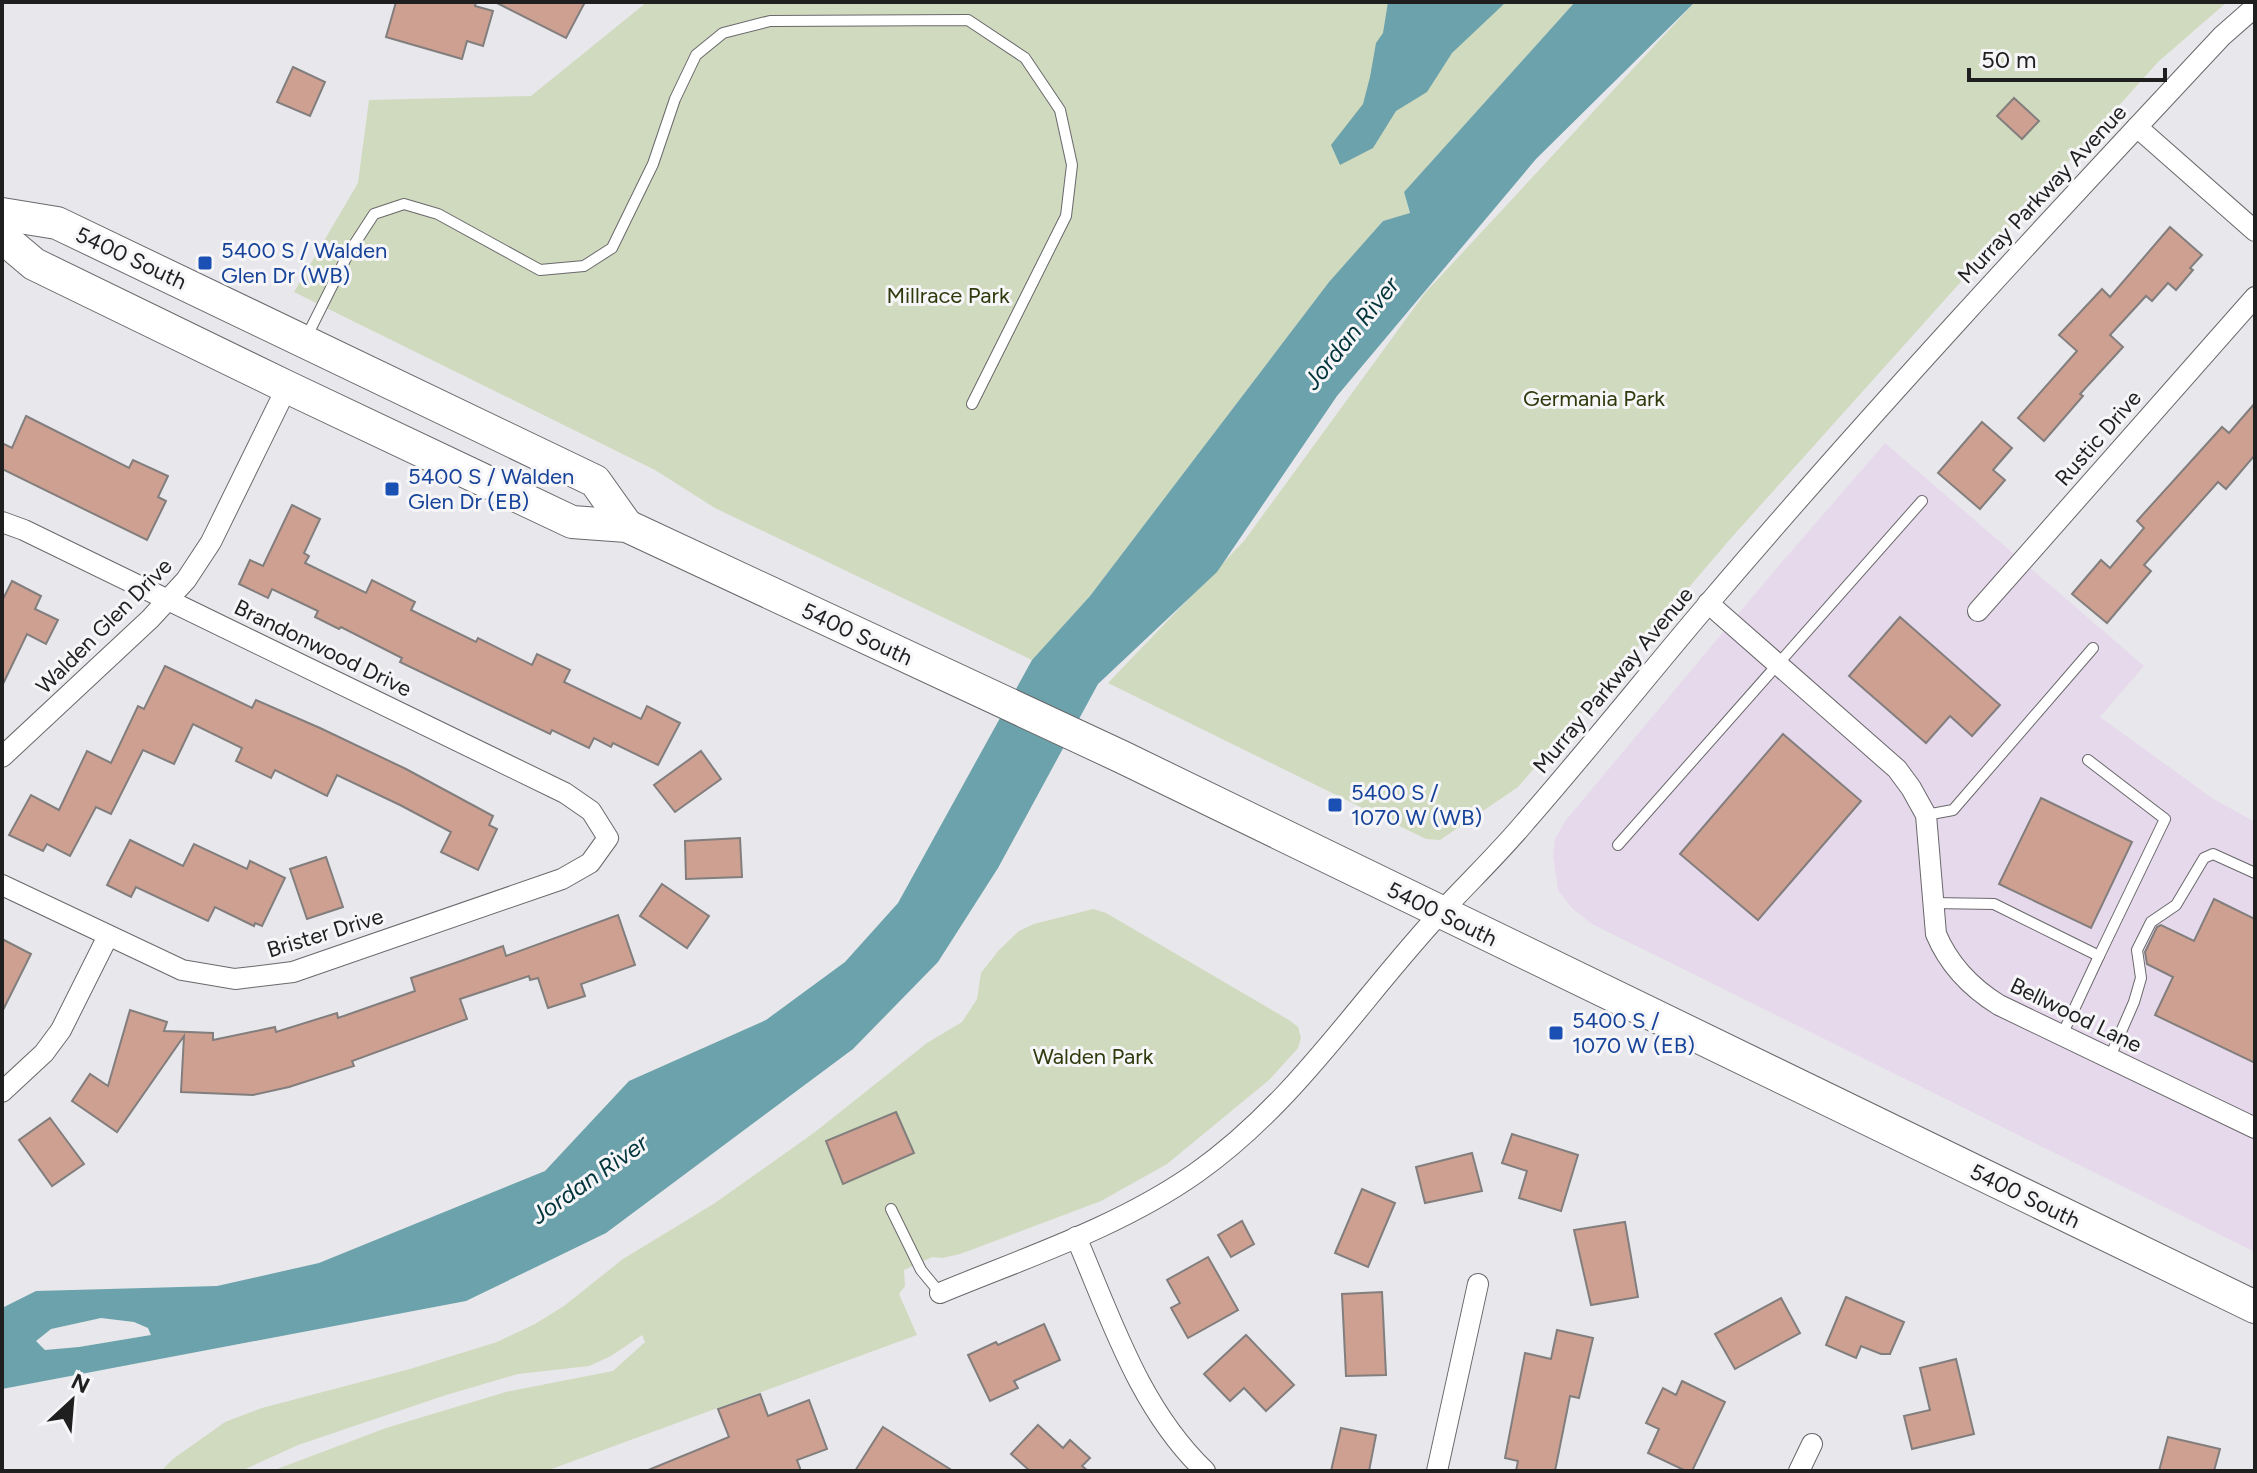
<svg xmlns="http://www.w3.org/2000/svg" width="2257" height="1473" viewBox="0 0 2257 1473" font-family="Figtree,sans-serif">
<style>
.commercial{fill:#e7d9ec}
.green{fill:#d0dabe}
.water{fill:#6ca2ab;fill-rule:evenodd}
.building{fill:#cea092;stroke:#827e7d;stroke-width:2}
.lines{fill:none;stroke-linecap:round;stroke-linejoin:round}
.service-casing{stroke:#69686b;stroke-width:12}
.minor-casing{stroke:#69686b;stroke-width:22}
.primary-casing{stroke:#69686b;stroke-width:34}
.service{stroke:#fff;stroke-width:10}
.minor{stroke:#fff;stroke-width:20}
.primary{stroke:#fff;stroke-width:32}
.transit-dot{fill:#1a4fb4;stroke:#f6f5f8;stroke-width:3}
.labels{text-anchor:middle;dominant-baseline:central;stroke-width:6;stroke-linejoin:round;paint-order:stroke}
.street-label{font-size:22px;fill:#1f1f20;stroke:#f6f5f8}
.transit-label{font-size:22px;fill:#164399;stroke:#f6f5f8;text-anchor:start}
.park-label{font-size:22px;fill:#2e3a0b;stroke:#f6f5f8}
.water-label{font-size:24px;font-style:italic;fill:#00343b;stroke:#f6f5f8}
</style>
<rect width="100%" height="100%" fill="#e8e7eb"/>
<path class="commercial" d="M1885,443L2144,666L2100,717L2212,798L2255,822V1252L1592,924L1572,908L1558,890L1553,856L1555,839L1566,820L1769,577Z"/>
<g class="green">
<path d="M647,2H1575L1404,192L1410,214L1383,221L1329,282L1090,596L1032,660L715,508L655,470L294,292L358,183L369,100L531,96Z"/>
<path d="M1695,2H2227L2158,62L1732,537L1518,787L1440,840L1426,839L1108,683L1244,541L1425,293Z"/>
<path d="M1093,909L1106,913L1289,1020L1298,1027L1301,1038L1298,1048L1269,1080L1167,1164L1101,1201L960,1254L942,1258L932,1257L904,1270L905,1286L899,1294L917,1335L546,1471H272L386,1428L506,1392L613,1371L645,1342L642,1335L611,1356L589,1366L518,1374L446,1395L298,1445L241,1471H161L173,1459L225,1422L262,1408L410,1369L497,1342L535,1324L564,1306L623,1259L715,1203L815,1132L927,1043L962,1022L977,999L981,973L999,950L1019,931L1034,924Z"/>
</g>
<g class="water">
<path d="M1388,2H1506L1452,53L1427,92L1396,111L1373,148L1340,165L1331,145L1363,104L1370,77L1376,43L1383,33Z"/>
<path d="M1575,2H1695L1536,159L1337,396L1217,572L1098,684L998,868L938,962L853,1049L606,1233L466,1301L2,1389V1308L36,1291L217,1286L319,1263L545,1171L629,1081L766,1020L845,962L898,903L1032,660L1090,596L1329,282L1383,221L1410,213L1404,192ZM101,1318L134,1322L148,1328L151,1335L79,1347L45,1350L36,1341L51,1329Z"/>
</g>
<g class="building">
<path d="M396,2H476L475,6L493,11L483,46L467,41L462,59L386,37Z"/>
<path d="M495,2H585L566,38Z"/>
<path d="M293,67L325,82L310,116L277,102Z"/>
<path d="M2014,98L2039,121L2022,139L1997,116Z"/>
<path d="M2170,227L2202,255L2190,268L2193,270L2176,290L2168,283L2152,301L2146,296L2110,335L2123,347L2080,394L2083,396L2044,441L2018,418L2077,351L2059,335L2102,289L2110,297Z"/>
<path d="M2255,403V455L2226,489L2218,482L2144,565L2151,571L2107,623L2072,594L2101,560L2110,568L2144,528L2137,521L2222,427L2229,433Z"/>
<path d="M26,416L129,468L133,460L168,476L158,497L166,501L147,540L2,469V443L12,448Z"/>
<path d="M1982,422L2012,448L1993,470L2005,480L1980,509L1938,473Z"/>
<path d="M292,505L320,519L304,553L309,556L305,563L366,593L372,580L415,602L411,610L476,642L478,638L532,665L537,654L570,670L564,682L641,719L647,706L680,723L658,765L613,743L611,747L594,738L589,748L552,730L550,734L400,662L402,658L341,627L339,629L315,617L318,611L272,589L268,598L239,584L250,560L263,566Z"/>
<path d="M12,581L41,596L35,609L58,620L46,644L27,634L2,686V601Z"/>
<path d="M1900,617L2000,705L1972,736L1950,716L1926,743L1849,676Z"/>
<path d="M165,666L252,708L256,700L320,728L406,769L493,816L489,825L497,829L478,870L441,852L451,832L400,805L337,775L327,796L275,770L271,778L236,761L242,748L193,724L174,764L143,750L111,814L96,807L70,856L47,844L43,851L9,835L31,795L59,810L87,751L111,763L138,706L144,709Z"/>
<path d="M1783,734L1861,801L1758,920L1680,854Z"/>
<path d="M701,751L721,779L675,812L654,785Z"/>
<path d="M2041,798L2132,842L2091,928L1999,884Z"/>
<path d="M740,838L742,877L686,879L685,841Z"/>
<path d="M130,840L183,866L194,844L247,869L250,861L285,878L262,926L255,923L254,926L215,907L208,921L136,887L131,897L107,885Z"/>
<path d="M326,857L343,907L307,919L290,869Z"/>
<path d="M662,884L709,916L687,948L640,916Z"/>
<path d="M2214,899L2255,919V1063L2155,1015L2173,977L2147,964L2145,952L2157,927L2161,925L2194,941Z"/>
<path d="M618,915L635,965L581,984L585,996L548,1008L538,978L530,980L529,976L460,999L467,1019L352,1061L354,1066L289,1087L253,1095L181,1092L184,1036L117,1132L72,1101L90,1074L108,1086L130,1010L167,1022L164,1031L213,1033V1040L275,1027L276,1032L337,1013L338,1018L415,991L411,978L455,963L503,946L506,956Z"/>
<path d="M2,939L31,954L2,1012Z"/>
<path d="M896,1112L914,1153L843,1184L826,1141Z"/>
<path d="M50,1118L84,1164L52,1186L19,1140Z"/>
<path d="M1512,1134L1578,1155L1561,1211L1519,1198L1527,1171L1502,1163Z"/>
<path d="M1472,1153L1482,1191L1425,1203L1416,1167Z"/>
<path d="M1362,1189L1395,1203L1368,1267L1335,1253Z"/>
<path d="M1242,1221L1254,1244L1231,1257L1218,1235Z"/>
<path d="M1625,1222L1638,1297L1591,1305L1574,1230Z"/>
<path d="M1208,1257L1238,1310L1188,1338L1171,1308L1180,1303L1167,1280Z"/>
<path d="M1382,1292L1386,1375L1346,1376L1342,1294Z"/>
<path d="M1846,1297L1904,1322L1890,1354H1881L1861,1346L1856,1358L1826,1345Z"/>
<path d="M1781,1298L1800,1333L1735,1369L1715,1334Z"/>
<path d="M1044,1324L1060,1360L1014,1381L1018,1388L990,1401L968,1355L996,1342L998,1345Z"/>
<path d="M1557,1330L1593,1338L1579,1398L1570,1396L1555,1471H1516L1518,1461L1505,1458L1525,1353L1551,1359Z"/>
<path d="M1246,1335L1294,1385L1266,1411L1244,1388L1230,1401L1204,1374Z"/>
<path d="M1956,1359L1974,1434L1912,1449L1904,1416L1930,1410L1920,1368Z"/>
<path d="M1682,1381L1725,1402L1692,1471H1686L1648,1453L1659,1429L1646,1423L1663,1388L1676,1395Z"/>
<path d="M760,1394L768,1416L809,1400L827,1449L797,1460L801,1471H646L729,1437L718,1409Z"/>
<path d="M1038,1425L1063,1448L1070,1440L1090,1458L1082,1466L1088,1471H1030L1011,1454Z"/>
<path d="M883,1427L953,1471H855Z"/>
<path d="M1341,1428L1376,1435L1369,1471H1331Z"/>
<path d="M2168,1437L2220,1449L2214,1471H2159Z"/>
</g>
<g class="lines">
<g class="service-casing">
<g id="service">
<path d="M305,340L348,254L374,214L404,204L438,214L540,270L584,266L612,248L653,164L675,99L696,55L723,33L770,21L968,20L1025,58L1060,110L1072,165L1066,216L972,404"/>
<path d="M2088,760L2165,819L2099,956"/>
<path d="M1926,815L1953,810L2093,648"/>
<path d="M1618,845L1922,501"/>
<path d="M1933,903L1994,904L2099,956L2062,1035"/>
<path d="M2110,1057L2134,1002L2141,978L2137,950L2151,922L2176,905L2204,858L2213,854L2255,873"/>
<path d="M891,1209L921,1270L940,1293"/>
</g>
</g>
<g class="minor-casing">
<g id="minor">
<path d="M2137,127L2255,231"/>
<path d="M2,522L24,530L565,793L591,811L608,838L590,863L562,879L293,972L235,979L182,970L2,885"/>
<path d="M1708,603L1897,769L1911,788L1926,815L1936,934C1949,965 1970,987 1999,1005L2255,1128"/>
<path d="M1978,611L2255,297"/>
<path d="M2,757L150,619L186,580L211,542L287,387"/>
<path d="M2,1092L44,1053L61,1030L108,936"/>
<path d="M1076,1237C1111,1318 1139,1408 1205,1471"/>
<path d="M940,1293C1027,1257 1119,1227 1196,1173C1297,1102 1362,996 1445,908C1472,879 1501,851 1526,821C1588,750 1647,676 1708,604C1873,410 2048,222 2222,36L2255,7"/>
<path d="M1437,1471L1478,1284"/>
<path d="M1799,1471L1812,1444"/>
</g>
</g>
<g class="primary-casing">
<g id="primary">
<path d="M2,214L57,223L595,481L627,526"/>
<path d="M2,237L34,264L287,387L572,522L627,526L1122,757L2255,1307"/>
</g>
</g>
<use href="#service" class="service"/>
<use href="#minor" class="minor"/>
<use href="#primary" class="primary"/>
</g>
<g class="transit-dot">
<rect x="197" y="255" width="16" height="16" rx="4"/>
<rect x="384" y="481" width="16" height="16" rx="4"/>
<rect x="1327" y="797" width="16" height="16" rx="4"/>
<rect x="1548" y="1025" width="16" height="16" rx="4"/>
</g>
<g class="labels">
<g class="street-label">
<text transform="translate(2042 194) rotate(-47)">Murray Parkway Avenue</text>
<text transform="translate(131 258) rotate(25)">5400 South</text>
<text transform="translate(2098 438) rotate(-49)">Rustic Drive</text>
<text transform="translate(104 626) rotate(-45)">Walden Glen Drive</text>
<text transform="translate(857 634) rotate(25)">5400 South</text>
<text transform="translate(323 648) rotate(26)">Brandonwood Drive</text>
<text transform="translate(1613 680) rotate(-50)">Murray Parkway Avenue</text>
<text transform="translate(1442 914) rotate(26)">5400 South</text>
<text transform="translate(325 933) rotate(-17)">Brister Drive</text>
<text transform="translate(2076 1015) rotate(26)">Bellwood Lane</text>
<text transform="translate(2025 1196) rotate(26)">5400 South</text>
</g>
<g class="transit-label">
<text x="221" y="250">5400 S / Walden<tspan x="221" dy="25">Glen Dr (WB)</tspan></text>
<text x="408" y="476">5400 S / Walden<tspan x="408" dy="25">Glen Dr (EB)</tspan></text>
<text x="1351" y="792">5400 S /<tspan x="1351" dy="25">1070 W (WB)</tspan></text>
<text x="1572" y="1020">5400 S /<tspan x="1572" dy="25">1070 W (EB)</tspan></text>
</g>
<g class="park-label">
<text x="948" y="295">Millrace Park</text>
<text x="1594" y="398">Germania Park</text>
<text x="1093" y="1056">Walden Park</text>
</g>
<g class="water-label">
<text transform="translate(1351 333) rotate(-51)">Jordan River</text>
<text transform="translate(589 1179) rotate(-35)">Jordan River</text>
</g>
</g>
<rect width="2257" height="1473" fill="none" stroke="#1f1f20" stroke-width="8"/>
<g transform="translate(72 1401) rotate(26)" stroke="#f6f5f8" stroke-width="6" paint-order="stroke">
<path d="M0-6L14 30L0 20L-14 30Z" fill="#1f1f20"/>
<text y="-12" font-size="22" font-weight="bold" text-anchor="middle" fill="#1f1f20">N</text>
</g>
<path d="M1969 68v12h196v-12" fill="none" stroke="#1f1f20" stroke-width="4"/>
<text x="1981" y="68" font-size="24" fill="#1f1f20" stroke="#f6f5f8" stroke-width="6" paint-order="stroke">50 m</text>
</svg>
